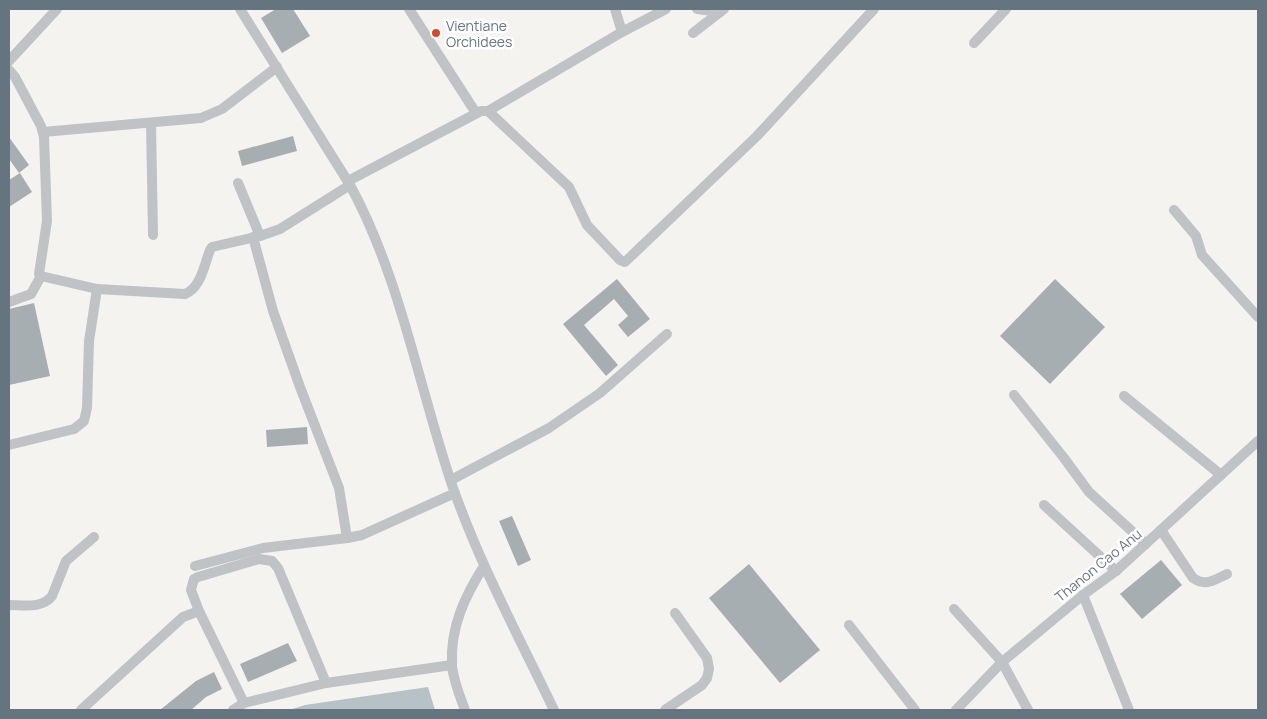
<svg xmlns="http://www.w3.org/2000/svg" width="1267" height="719" viewBox="0 0 1267 719" font-family="Manrope,sans-serif">
<style>
.water{fill:#b6c2c5}
.building{fill:#a7aeb2}
.lines{fill:none;stroke-linecap:round;stroke-linejoin:round}
.minor{stroke:#bfc3c6;stroke-width:10}
.poi-dot{fill:#d54a2e;stroke:#fff;stroke-width:2}
.labels{text-anchor:middle;dominant-baseline:central;stroke-width:5;stroke-linejoin:round;paint-order:stroke}
.poi-label{font-size:14px;fill:#65757f;stroke:#fff;text-anchor:start}
.street-label{font-size:14px;fill:#65757f;stroke:#fff}
</style>
<rect width="100%" height="100%" fill="#f4f3f0"/>
<path class="water" d="M428,687L435,710H289L305,705Z"/>
<g class="building">
<path d="M276,9H293L310,36L282,53L261,18Z"/>
<path d="M293,136L297,151L242,166L238,151Z"/>
<path d="M9,137L29,165L19,173L9,159Z"/>
<path d="M20,173L32,192L9,207V180Z"/>
<path d="M617,279L650,319L628,337L618,325L628,316L614,299L584,325L618,365L606,376L563,324Z"/>
<path d="M1055,279L1105,327L1050,384L1000,336Z"/>
<path d="M34,303L50,376L9,385V309Z"/>
<path d="M307,427L308,444L267,447L266,430Z"/>
<path d="M512,516L531,560L518,566L499,521Z"/>
<path d="M1161,560L1182,585L1142,619L1120,594Z"/>
<path d="M749,564L820,650L780,683L709,598Z"/>
<path d="M288,643L297,661L248,682L240,664Z"/>
<path d="M214,672L222,689L206,697L191,710H160L196,681Z"/>
</g>
<g class="lines">
<g class="minor">
<path d="M240,9L350,185C400,277 418,383 451,482C478,561 518,635 554,710"/>
<path d="M409,9L476,113"/>
<path d="M697,9L720,12"/>
<path d="M622,32L666,9"/>
<path d="M693,33L724,9"/>
<path d="M974,43L1006,9"/>
<path d="M9,61L57,9"/>
<path d="M9,70L15,77L41,126L44,137L47,221L39,274L41,276L31,294L9,302"/>
<path d="M488,111L569,187L587,225L620,260L625,262L757,136L874,9"/>
<path d="M151,123L153,235"/>
<path d="M43,132L201,118L222,109L277,67"/>
<path d="M348,181L481,111H488L622,32L615,9"/>
<path d="M238,183L260,236"/>
<path d="M1174,210L1196,236L1202,255L1258,317"/>
<path d="M253,237L273,311L300,387L339,488L347,538"/>
<path d="M41,276L97,289L185,294C201,288 204,265 210,250L212,247L260,236L280,229L350,185"/>
<path d="M1014,395L1064,458L1089,492L1146,544"/>
<path d="M1124,396L1221,475"/>
<path d="M9,445L74,429L84,421L87,408L89,341L97,289"/>
<path d="M451,480L549,428L600,393L667,334"/>
<path d="M1044,505L1116,571"/>
<path d="M1161,530L1193,578C1206,587 1214,580 1227,574"/>
<path d="M195,566L263,548L347,538L362,535L455,493"/>
<path d="M1083,595L1129,710"/>
<path d="M9,605C23,605 42,609 52,596L66,561L94,537"/>
<path d="M954,609L1002,662L1028,710"/>
<path d="M849,625L915,710"/>
<path d="M244,703L199,611L191,590L194,579L198,577L259,559L272,561L278,568L326,683"/>
<path d="M81,710L183,617L199,611"/>
<path d="M233,710L244,703L326,683L452,665"/>
<path d="M465,710C460,696 453,680 452,665C450,627 465,596 484,566"/>
<path d="M665,710L702,685L707,678L709,669L707,658L675,613"/>
<path d="M956,710L1002,662L1083,595L1116,571L1258,441"/>
</g>
</g>
<circle class="poi-dot" cx="436" cy="33" r="5"/>
<g class="labels">
<g class="poi-label">
<text x="446" y="25">Vientiane<tspan x="446" dy="16">Orchidees</tspan></text>
</g>
<g class="street-label">
<text transform="translate(1098 565) rotate(-39)">Thanon Cao Anu</text>
</g>
</g>
<rect width="1267" height="719" fill="none" stroke="#65757f" stroke-width="20"/>
</svg>
